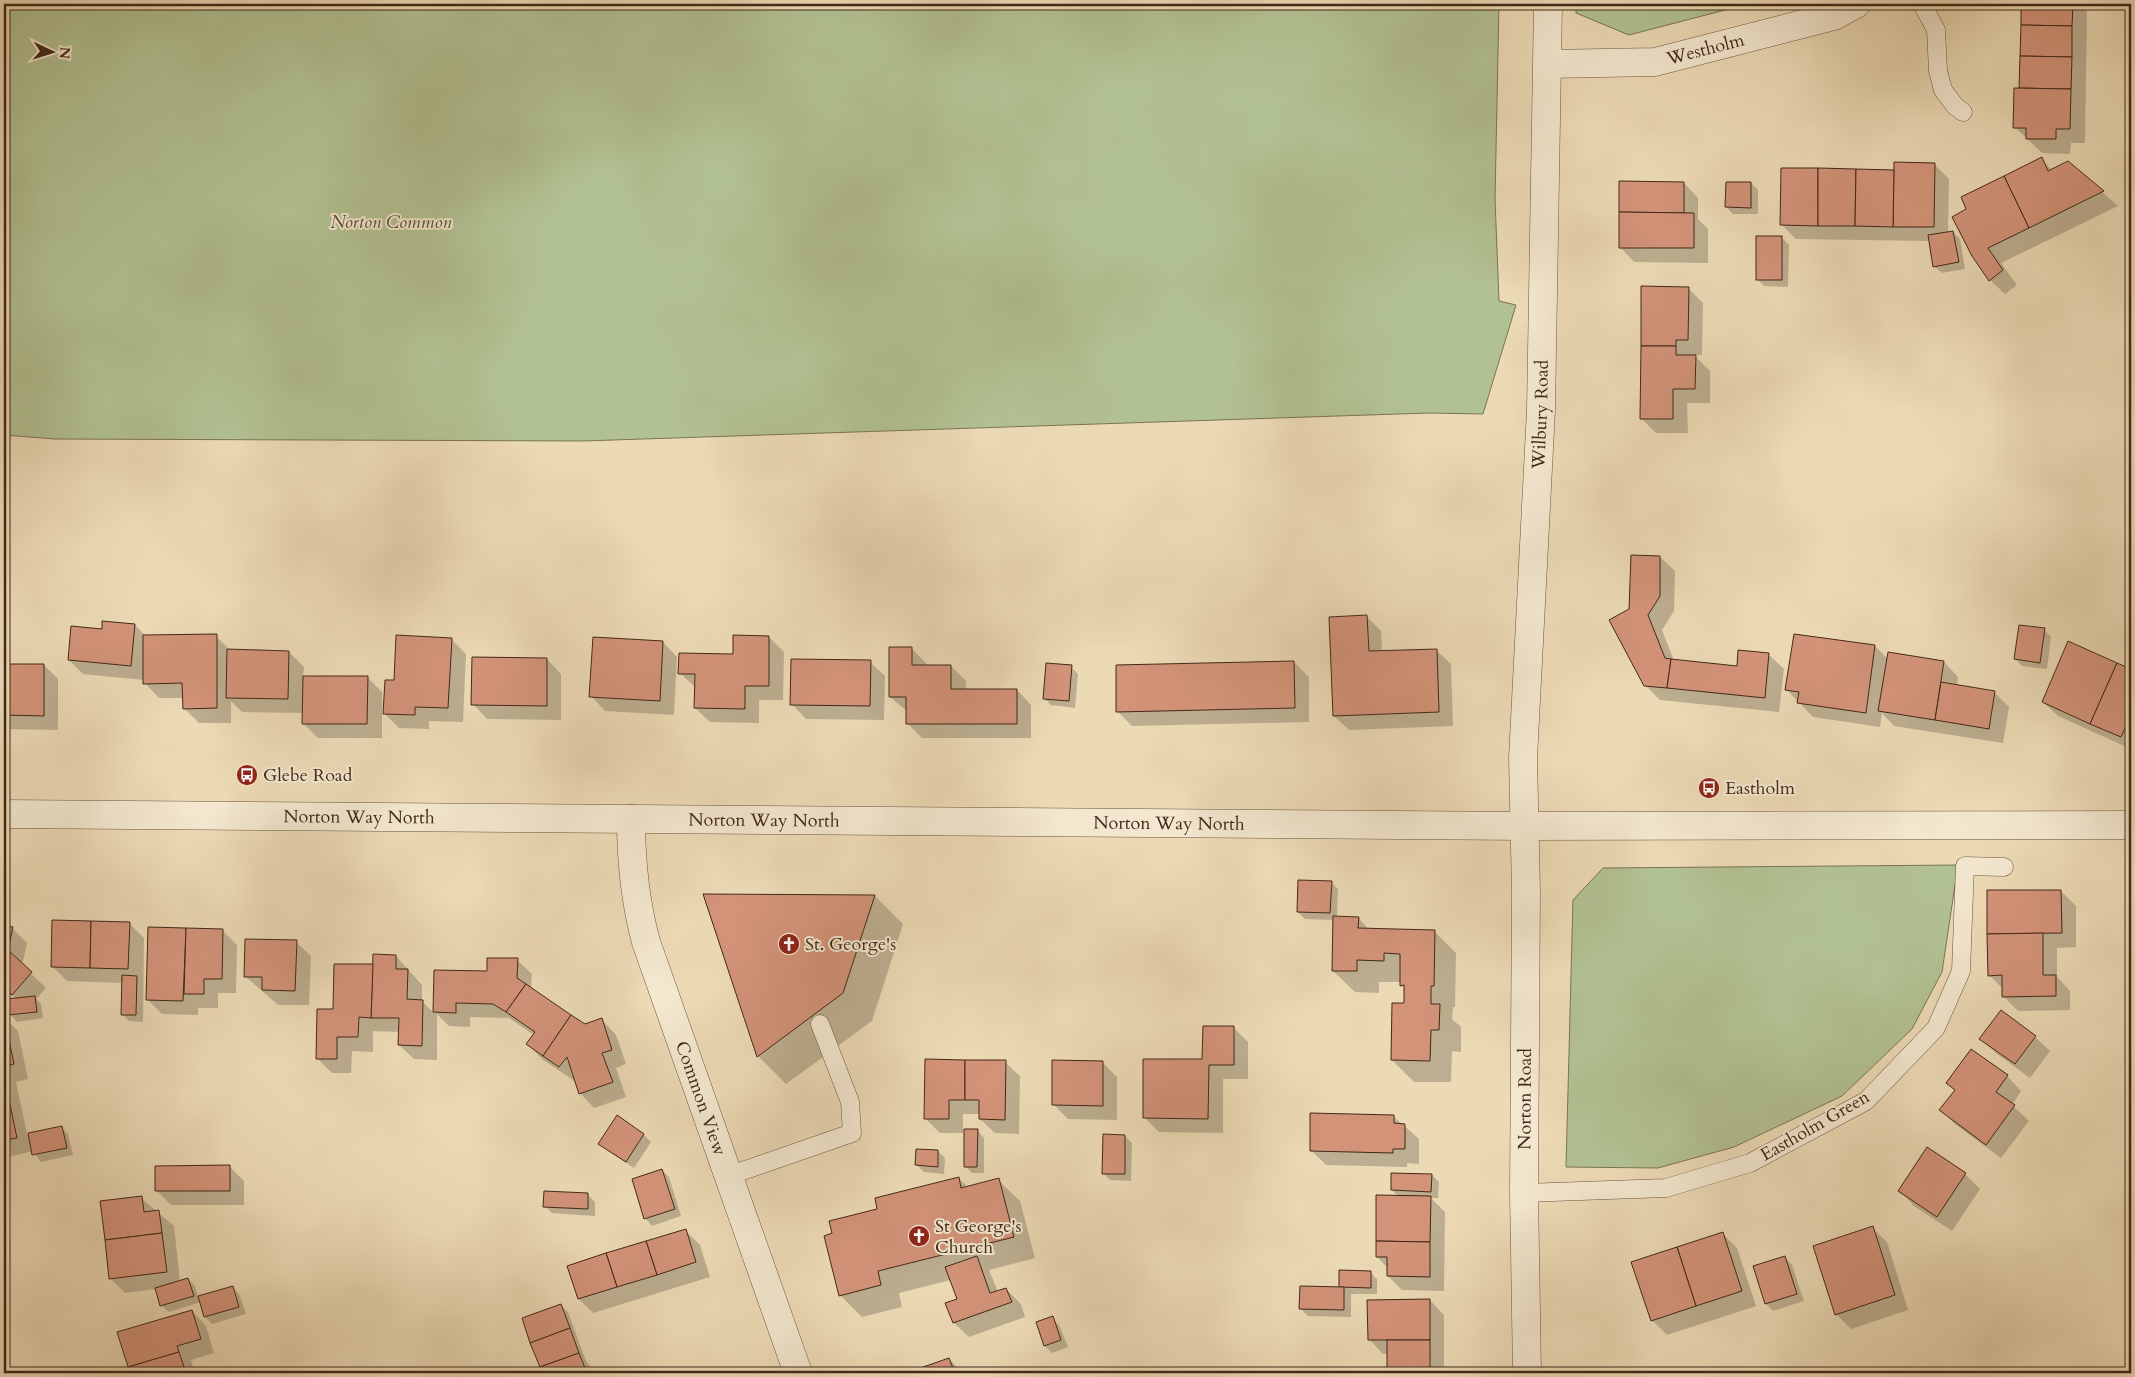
<svg xmlns="http://www.w3.org/2000/svg" width="2135" height="1377" viewBox="0 0 2135 1377" font-family="Cardo,serif">
<style>
.green{fill:#b2c192;stroke:#7a7455}
.shadow{fill:#0003}
.building{fill:#d39379;stroke:#412818}
.lines{fill:none;stroke-linecap:round;stroke-linejoin:round}
.service-casing{stroke:#6c543f;stroke-width:19}
.minor-casing{stroke:#6c543f;stroke-width:29}
.tertiary-casing{stroke:#6c543f;stroke-width:29}
.service{stroke:#f3e7cf;stroke-width:18}
.minor{stroke:#f3e7cf;stroke-width:28}
.tertiary{stroke:#f3e7cf;stroke-width:28}
.labels{text-anchor:middle;dominant-baseline:central;stroke-width:4;stroke-linejoin:round;paint-order:stroke}
.street-label{font-size:18px;fill:#412818;stroke:#f3e7cf}
.park-label{font-size:18px;font-style:italic;fill:#5d4e36;stroke:#f3e7cf}
.poi-label{font-size:18px;fill:#412818;stroke:#f3e7cf;text-anchor:start}
</style>
<rect width="100%" height="100%" fill="#ecdab5"/>
<filter id="stains"><feTurbulence type="fractalNoise" baseFrequency=".004" numOctaves="4"/><feColorMatrix values="0 0 0 0 .2 0 0 0 0 .09 0 0 0 0 .02 0 0 0 .5 -.17"/></filter>
<radialGradient id="worn" r=".72"><stop offset=".6" stop-color="#630" stop-opacity="0"/><stop offset="1" stop-color="#630" stop-opacity=".3"/></radialGradient>
<g class="green">
<path d="M4,4H1499L1495,199L1499,301L1516,305L1483,414L1429,413L583,441L55,439L4,435Z"/>
<path d="M1576,4H1748L1629,35L1576,13Z"/>
<path d="M1958,865L1942,972L1912,1029L1842,1096L1734,1147L1658,1168L1566,1167L1573,900L1603,868Z"/>
</g>
<g class="shadow">
<path d="M2023,4H2081L2087,11L2085,143H2071L2070,154L2042,153L2015,127L2020,89Z"/>
<path d="M2041,159L2052,170L2068,162L2118,206L2001,263L2017,285L2005,294L1990,280L1968,210Z"/>
<path d="M1934,164L1949,179L1948,233L1953,232L1960,239L1965,269L1942,273L1934,266L1930,241L1796,239L1781,224L1895,171Z"/>
<path d="M1684,183L1698,198V219L1708,229V263L1634,262L1620,247Z"/>
<path d="M1751,183L1758,190V214H1733L1726,207Z"/>
<path d="M1782,238L1789,245L1788,287L1764,286L1757,279Z"/>
<path d="M1688,288L1703,303L1702,355H1694L1710,371V403H1687L1688,433H1656L1642,419Z"/>
<path d="M1660,557L1675,571L1674,611L1662,630L1674,661L1738,667L1739,651L1769,655L1784,669L1779,712L1660,700L1645,685L1631,610Z"/>
<path d="M1366,616L1381,631L1382,652L1436,650L1451,664L1453,726L1349,730L1334,716Z"/>
<path d="M135,625L146,636H216L231,651L289,652L304,667L303,677H367L382,692V738H318L304,724V713L242,712L231,701V723H199L184,708V698H159L145,683L144,680L83,674L69,660L103,630Z"/>
<path d="M2044,630L2051,637L2047,669L2022,666L2015,659Z"/>
<path d="M769,637L784,652L783,700H759V723L710,722L695,708L696,688L680,673L735,655Z"/>
<path d="M451,639L466,654L463,722L429,721V729L399,728L383,712L396,681Z"/>
<path d="M663,642L677,657L674,715L605,711L591,696Z"/>
<path d="M2069,643L2131,671V749L2058,716L2043,702Z"/>
<path d="M1875,646L1888,659L1944,662L1958,677L1957,686L1994,692L2009,707L2003,743L1894,726L1882,713L1880,727L1813,717L1787,690Z"/>
<path d="M911,648L926,663V666H951L966,681V690H1017L1031,705V738H922L907,723V711L890,697Z"/>
<path d="M547,659L561,674V720L487,719L473,704Z"/>
<path d="M870,662L885,676L884,720L806,719L792,704Z"/>
<path d="M1294,662L1309,677V722L1132,726L1118,712Z"/>
<path d="M4,665H44L58,679V730L4,729Z"/>
<path d="M1071,667L1078,674L1075,708L1051,705L1044,698Z"/>
<path d="M1331,882L1338,889L1337,918H1358L1370,930L1434,931L1456,953L1455,1007H1453L1452,1019L1461,1027V1052L1452,1051L1451,1082H1414L1392,1060L1405,1005V989L1401,982H1379V993L1355,992L1333,971L1334,920L1305,919L1298,912Z"/>
<path d="M2061,891L2076,906V947L2057,948V977L2070,991V1010L2018,1011L2003,996V989L1989,975Z"/>
<path d="M704,895L875,896L903,924L872,1021L786,1084L758,1056Z"/>
<path d="M129,923L144,938L143,1022L129,1021L122,1014L123,983L67,981L53,967Z"/>
<path d="M4,927L12,928L27,943L22,965L46,988L36,999L41,1004L43,1018L17,1022L10,1014L17,999L4,989Z"/>
<path d="M149,929L223,931L237,945L236,993H218V1008H198V1015L162,1014L147,999Z"/>
<path d="M296,942L311,956L309,1005H278L245,976Z"/>
<path d="M396,956L422,985V1001L434,1013L435,971L488,973L517,960L532,974L531,989L584,1026L602,1020L616,1035L626,1064L616,1068L626,1097L594,1108L580,1093L576,1082L542,1059L528,1044L534,1035L509,1018L470,1017V1027L449,1026L437,1014V1060L414,1059L399,1045L400,1032L373,1031V1052L352,1051L351,1073H332L317,1058L334,1011L374,966Z"/>
<path d="M4,1017L18,1031L28,1079L16,1082L27,1134L61,1127L68,1134L73,1155L41,1162L33,1151L4,1158Z"/>
<path d="M1234,1028L1248,1042V1079H1223V1133L1159,1132L1144,1117L1203,1061Z"/>
<path d="M2035,1037L2050,1051L2030,1078L1996,1053L1981,1039Z"/>
<path d="M926,1061L1005,1062L1020,1076L1019,1134L995,1133L980,1119V1114H963V1133H940L926,1119Z"/>
<path d="M1102,1062L1117,1077V1120L1068,1119L1053,1104Z"/>
<path d="M2007,1076L2021,1091L2012,1105L2029,1121L2001,1158L1956,1125L1941,1110L1955,1091L1948,1083Z"/>
<path d="M1393,1116L1419,1139V1164L1407,1163V1167L1326,1165L1311,1150Z"/>
<path d="M617,1117L644,1135L651,1142L634,1168L607,1150L600,1144Z"/>
<path d="M977,1130L984,1138V1173H972L965,1166Z"/>
<path d="M1125,1136L1132,1143L1131,1181L1110,1180L1103,1173Z"/>
<path d="M938,1151L945,1158L944,1174L924,1172L917,1165Z"/>
<path d="M230,1167L244,1181V1205H171L156,1190Z"/>
<path d="M662,1170L669,1177L681,1216L652,1226L645,1218Z"/>
<path d="M1965,1174L1980,1189L1952,1231L1914,1206L1900,1191Z"/>
<path d="M1432,1175L1439,1182L1438,1198H1431L1445,1212L1444,1291L1402,1290L1388,1276V1268L1377,1257L1399,1197L1392,1190Z"/>
<path d="M958,1178L968,1187L998,1180L1020,1201L1035,1258L989,1270L998,1292L1006,1289L1021,1304L1025,1317L969,1337L954,1323L947,1303L958,1300L951,1280L899,1293L902,1307L862,1317L840,1295L879,1210Z"/>
<path d="M588,1195L595,1202V1216L552,1213L545,1206Z"/>
<path d="M141,1198L174,1226L180,1281L188,1279L195,1286L198,1298L232,1287L239,1294L246,1314L212,1324L205,1317L201,1302L169,1312L161,1305L156,1289L125,1293L110,1278Z"/>
<path d="M1872,1228L1887,1242L1908,1310L1851,1329L1836,1314Z"/>
<path d="M685,1230L700,1245L710,1277L593,1313L579,1299Z"/>
<path d="M1722,1233L1737,1248L1756,1306L1667,1335L1652,1320Z"/>
<path d="M1785,1258L1792,1265L1804,1301L1773,1311L1766,1304L1754,1267Z"/>
<path d="M1370,1272L1377,1279V1294H1351V1317L1308,1316L1301,1309Z"/>
<path d="M1430,1300L1444,1315V1373H1388V1354H1383L1369,1339Z"/>
<path d="M561,1305L568,1312L586,1361L595,1373H528L541,1368Z"/>
<path d="M192,1311L206,1326L214,1353L191,1360L195,1373H131L119,1333Z"/>
<path d="M1052,1318L1059,1325L1068,1347L1052,1353L1045,1346Z"/>
<path d="M949,1359L963,1373H910Z"/>
</g>
<g class="building">
<path d="M2021,4H2073L2072,26L2021,25Z"/>
<path d="M2021,25L2072,26V57L2020,56Z"/>
<path d="M2020,56L2072,57L2071,89L2019,88Z"/>
<path d="M2014,88L2071,89L2070,129H2056V139H2026V128H2013Z"/>
<path d="M2042,157L2048,171L2068,161L2104,191L2029,228L2004,176Z"/>
<path d="M1894,162L1935,163L1934,227H1893Z"/>
<path d="M1781,168H1818V226L1780,225Z"/>
<path d="M1818,168L1856,169L1855,226H1818Z"/>
<path d="M1856,169L1894,170L1893,227L1855,226Z"/>
<path d="M2004,176L2029,228L1988,248L2003,270L1989,281L1972,256L1952,217L1966,209L1961,197Z"/>
<path d="M1619,181L1684,182V213L1619,212Z"/>
<path d="M1726,182H1751V208L1725,207Z"/>
<path d="M1619,212L1694,213V248H1619Z"/>
<path d="M1953,231L1959,262L1933,267L1928,235Z"/>
<rect x="1756" y="236" width="26" height="44"/>
<path d="M1641,286L1689,287L1688,340H1676V346H1641Z"/>
<path d="M1641,346H1676V355H1696L1695,389H1673V419H1640Z"/>
<path d="M1631,555L1660,556V596L1648,615L1665,658L1671,659L1667,688L1644,686L1609,620L1629,609Z"/>
<path d="M1367,615L1369,651L1437,649L1439,712L1333,716L1329,617Z"/>
<path d="M102,621L135,624L131,666L68,660L71,626L102,629Z"/>
<path d="M2019,625L2045,628L2040,663L2014,659Z"/>
<path d="M217,634V708L183,709L182,683L143,684V635Z"/>
<path d="M1794,634L1875,645L1866,713L1797,703L1799,692L1785,690Z"/>
<path d="M396,635L452,638L448,708L415,707V715L383,714L385,680H394Z"/>
<path d="M733,635L769,636V686H745V709L694,708L695,674H678L679,653L733,654Z"/>
<path d="M593,637L663,641L660,701L589,697Z"/>
<path d="M2068,641L2117,663L2090,724L2042,702Z"/>
<path d="M889,647H912V665H951V689H1017V724H906V697H889Z"/>
<path d="M227,649L289,651L288,699L226,698Z"/>
<path d="M1738,650L1769,653L1765,698L1667,688L1671,659L1737,666Z"/>
<path d="M1888,652L1944,661L1935,720L1878,711Z"/>
<path d="M472,657L547,658V706L471,705Z"/>
<path d="M791,659L871,660L870,706L790,705Z"/>
<path d="M1294,661L1295,708L1116,712V665Z"/>
<path d="M1046,663L1072,665L1069,701L1043,699Z"/>
<path d="M2117,663L2131,669V688L2127,698L2131,699V731L2125,728L2121,737L2090,724Z"/>
<path d="M4,664H44V716L4,715Z"/>
<path d="M303,676H368L367,724H302Z"/>
<path d="M1941,682L1995,691L1989,729L1935,720Z"/>
<path d="M1298,880L1332,881L1330,913L1297,912Z"/>
<path d="M1987,890H2061L2062,933L1987,934Z"/>
<path d="M703,894L875,895L843,993L757,1057Z"/>
<path d="M1333,916L1359,917L1358,928L1435,930L1434,986H1431V1004H1440L1439,1030H1431L1430,1061L1391,1060L1392,1003H1404V985L1400,986V954L1384,953V961L1357,960V971H1332Z"/>
<path d="M52,920L91,921L90,968L51,967Z"/>
<path d="M91,921L130,922L128,969L90,968Z"/>
<path d="M4,925L13,927L8,950L32,972L12,995L4,988Z"/>
<path d="M148,927L186,928L183,1001L146,1000Z"/>
<path d="M186,928L223,929L222,979H204V994H184Z"/>
<path d="M2043,933V975H2056V996L2002,997V975L1988,976L1987,934Z"/>
<path d="M245,939L297,940L295,991L262,990V977H244Z"/>
<path d="M373,954L396,955V969H408L407,999L423,1000L422,1046L398,1045L399,1018H371Z"/>
<path d="M487,958H518L517,978L526,984L506,1012L493,1004L456,1003V1013L433,1012L434,970L487,971Z"/>
<path d="M334,964H373L371,1018L359,1017L358,1037H337V1059H316L317,1009H333Z"/>
<path d="M122,975L137,976L136,1015H121Z"/>
<path d="M526,984L571,1015L543,1056L526,1044L535,1032L506,1012Z"/>
<path d="M35,996L37,1012L8,1015L6,999Z"/>
<path d="M2001,1010L2036,1036L2015,1064L1979,1039Z"/>
<path d="M571,1015L585,1024L602,1018L612,1050L602,1053L613,1082L579,1094L567,1057L559,1067L543,1056Z"/>
<path d="M4,1016L14,1064L4,1067Z"/>
<path d="M1203,1026H1234V1065H1209L1208,1119L1143,1118V1059H1202Z"/>
<path d="M1971,1049L2008,1075L1996,1092L2015,1105L1986,1145L1939,1110L1955,1090L1946,1083Z"/>
<path d="M925,1059L965,1060V1100H949V1119H924Z"/>
<path d="M965,1060H1006L1005,1120L979,1119V1100H965Z"/>
<path d="M1052,1060L1103,1061V1106L1052,1105Z"/>
<path d="M4,1076L17,1138L4,1140Z"/>
<path d="M1310,1113L1394,1115V1123L1405,1124V1149H1393V1153L1310,1151Z"/>
<path d="M617,1115L644,1134L626,1162L598,1144Z"/>
<path d="M62,1126L67,1148L32,1155L28,1133Z"/>
<path d="M964,1129H978L977,1167H964Z"/>
<path d="M1103,1134L1125,1135V1174H1102Z"/>
<path d="M1927,1147L1966,1173L1937,1217L1898,1191Z"/>
<path d="M916,1149L938,1150V1167L915,1165Z"/>
<path d="M230,1165V1191H155V1166Z"/>
<path d="M662,1169L675,1209L644,1219L632,1179Z"/>
<path d="M1391,1173L1432,1174L1431,1192L1391,1190Z"/>
<path d="M959,1177L961,1188L999,1178L1014,1237L878,1271L881,1285L839,1296L824,1236L832,1233L829,1221L877,1209L875,1198Z"/>
<path d="M544,1191L588,1193V1209L543,1207Z"/>
<path d="M1376,1195L1431,1196L1430,1242L1376,1241Z"/>
<path d="M142,1196L144,1212L159,1210L162,1233L105,1240L100,1201Z"/>
<path d="M1873,1226L1895,1295L1835,1315L1813,1246Z"/>
<path d="M686,1229L696,1262L657,1275L646,1241Z"/>
<path d="M1723,1232L1742,1291L1696,1306L1677,1247Z"/>
<path d="M162,1233L167,1272L109,1279L105,1240Z"/>
<path d="M646,1241L657,1275L617,1287L606,1253Z"/>
<path d="M1376,1241L1430,1242V1277L1387,1276V1257H1376Z"/>
<path d="M1677,1247L1696,1306L1651,1321L1631,1262Z"/>
<path d="M606,1253L617,1287L578,1299L567,1266Z"/>
<path d="M977,1256L990,1293L1006,1288L1012,1302L953,1323L945,1303L957,1299L945,1267Z"/>
<path d="M1785,1256L1797,1294L1765,1304L1753,1266Z"/>
<path d="M1339,1270L1371,1271V1288L1339,1287Z"/>
<path d="M188,1278L194,1296L160,1306L155,1288Z"/>
<path d="M233,1286L239,1307L204,1317L198,1296Z"/>
<path d="M1300,1286L1344,1287V1310L1299,1309Z"/>
<path d="M1430,1299V1340H1368L1367,1300Z"/>
<path d="M561,1304L570,1328L530,1343L522,1318Z"/>
<path d="M192,1310L201,1339L177,1346L179,1352L128,1367L117,1332Z"/>
<path d="M1053,1316L1061,1340L1044,1346L1036,1322Z"/>
<path d="M570,1328L579,1353L540,1367L530,1343Z"/>
<rect x="1387" y="1340" width="43" height="33"/>
<path d="M179,1352L186,1373H129L128,1367Z"/>
<path d="M579,1353L587,1373H524L540,1367Z"/>
<path d="M949,1358L955,1373H906Z"/>
</g>
<g class="lines">
<g class="service-casing">
<g id="service">
<path d="M1922,4L1936,30L1938,71L1943,90L1955,106L1963,112"/>
<path d="M728,1176L852,1133L850,1102L820,1024"/>
<path d="M1524,1193L1666,1188L1750,1163L1866,1101L1936,1028L1961,971L1965,866L2004,867"/>
</g>
</g>
<g class="minor-casing">
<g id="minor">
<path id="s1" d="M1548,64L1655,62L1834,16L1856,4"/>
<path id="s2" d="M631,819C631,861 635,901 646,942L798,1373"/>
<path d="M1524,826L2131,825"/>
</g>
</g>
<g class="tertiary-casing">
<g id="tertiary">
<path id="s3" d="M4,814L1524,826"/>
<path id="s4" d="M1527,1373L1524,1193L1526,892L1523,758L1541,410L1548,4"/>
</g>
</g>
<use href="#service" class="service"/>
<use href="#minor" class="minor"/>
<use href="#tertiary" class="tertiary"/>
</g>
<defs>
<g id="bus-disc" transform="scale(1.125)"><circle r="9.5" fill="#8f2418" stroke="#f3e7cf"/><path d="M-5-6H5V4H4V6H2V4H-2V6H-4V4H-5ZM-3.5-4V0h7V-4ZM-3.5 1.2v1.5H-2V1.2ZM2 1.2v1.5H3.5V1.2Z" fill="#fff"/></g>
<g id="church-disc" transform="scale(1.125)"><circle r="9.5" fill="#8f2418" stroke="#f3e7cf"/><path d="M-1.2-6h2.4v3.5h3.3v2.4h-3.3V6h-2.4V-.1h-3.3v-2.4h3.3Z" fill="#fff"/></g>
</defs>
<g fill-rule="evenodd">
<use href="#bus-disc" x="247" y="775"/>
<use href="#bus-disc" x="1709" y="788"/>
<use href="#church-disc" x="789" y="944"/>
<use href="#church-disc" x="919" y="1236"/>
</g>
<g class="labels">
<g class="street-label">
<text stroke="none"><textPath href="#s1" startOffset="159">Westholm</textPath></text>
<text stroke="none"><textPath href="#s4" startOffset="959">Wilbury Road</textPath></text>
<text stroke="none"><textPath href="#s3" startOffset="355">Norton Way North</textPath></text>
<text stroke="none"><textPath href="#s3" startOffset="760">Norton Way North</textPath></text>
<text stroke="none"><textPath href="#s3" startOffset="1165">Norton Way North</textPath></text>
<text stroke="none"><textPath href="#s2" startOffset="290">Common View</textPath></text>
<text stroke="none"><textPath href="#s4" startOffset="274">Norton Road</textPath></text>
<text transform="translate(1815 1126) rotate(-30)">Eastholm Green</text>
</g>
<g class="park-label">
<text x="391" y="222">Norton Common</text>
</g>
<g class="poi-label">
<text x="263" y="775">Glebe Road</text>
<text x="1725" y="788">Eastholm</text>
<text x="805" y="944">St. George's</text>
<text x="935" y="1226">St George's<tspan x="935" dy="21">Church</tspan></text>
</g>
</g>
<rect width="2135" height="1377" fill="none" stroke="#ecdab5" stroke-width="20"/>
<rect x="5" y="5" width="2125" height="1367" fill="none" stroke="#412818" stroke-width="2.5"/>
<rect x="10" y="10" width="2115" height="1357" fill="none" stroke="#412818"/>
<g transform="translate(52 52) rotate(94)" stroke="#f3e7cf" stroke-width="4" paint-order="stroke">
<path d="M0-4L9 19L0 12L-9 19Z" fill="#412818"/>
<text y="-8" font-size="14" font-weight="bold" text-anchor="middle" fill="#412818">N</text>
</g>
<rect width="100%" height="100%" filter="url(#stains)"/>
<rect width="100%" height="100%" fill="url(#worn)"/>
</svg>
